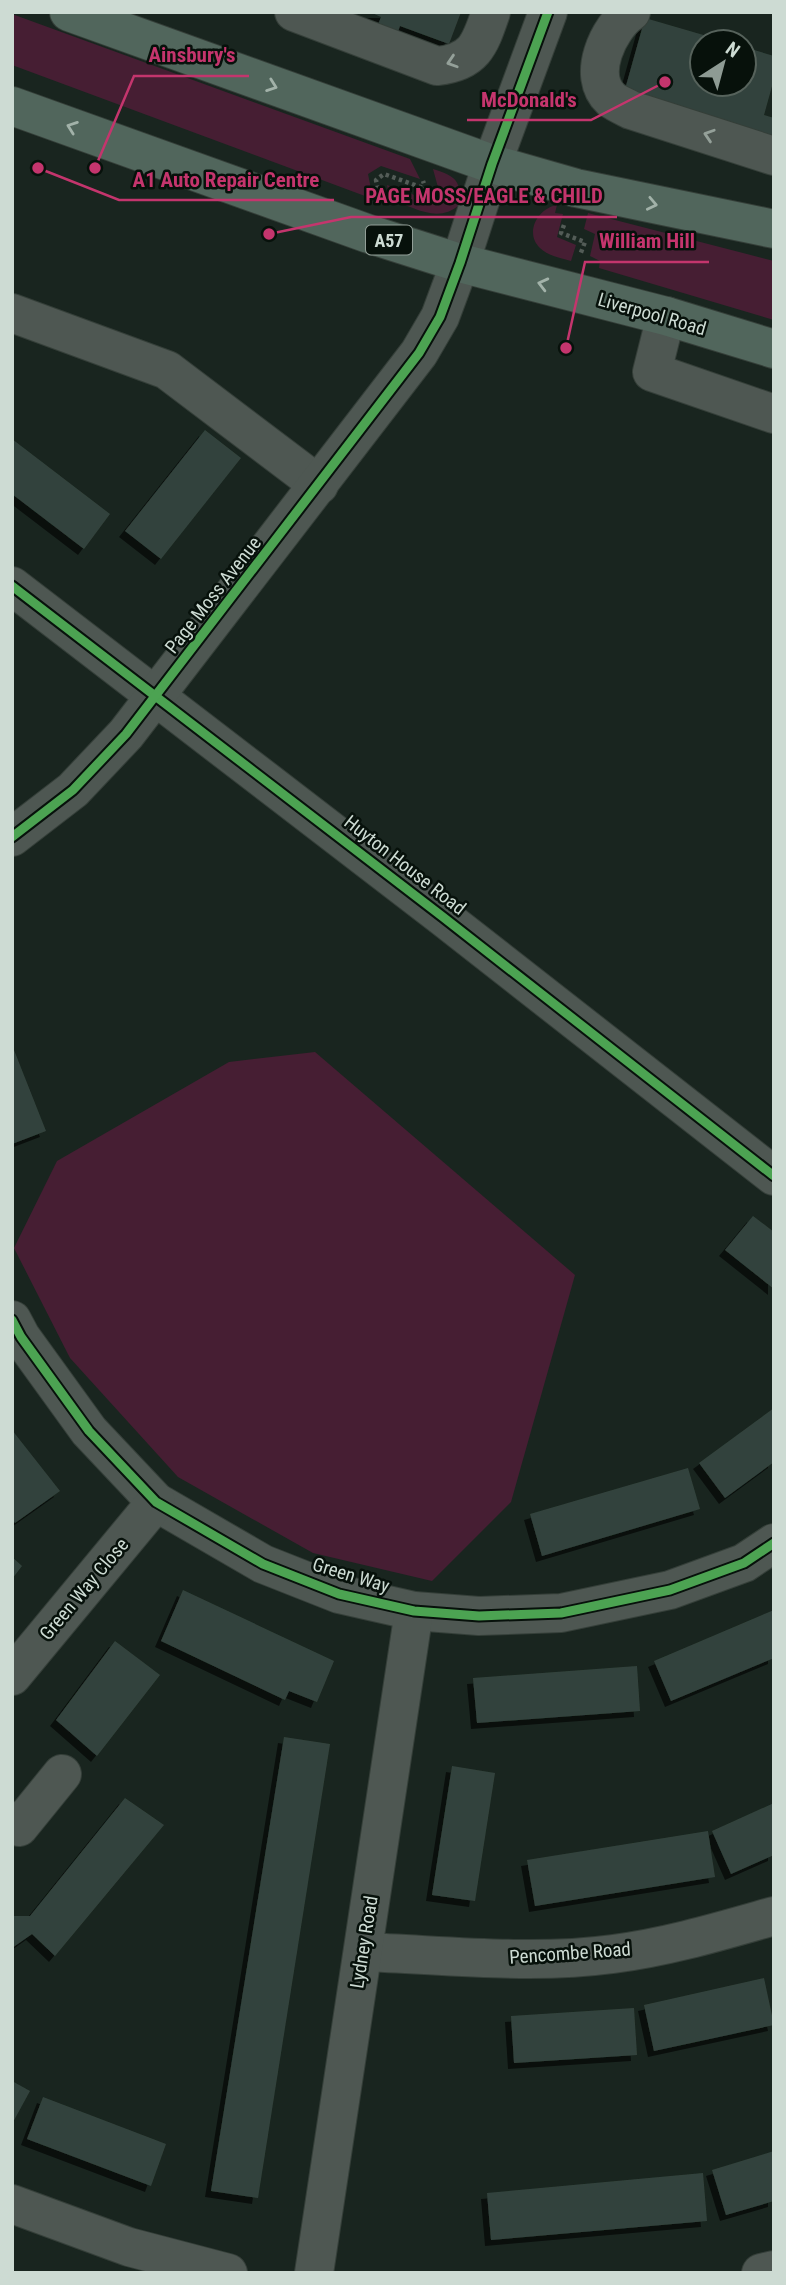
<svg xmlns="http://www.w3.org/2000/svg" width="786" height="2285" viewBox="0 0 786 2285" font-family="'Roboto Condensed',sans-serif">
<defs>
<filter id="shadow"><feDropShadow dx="-6" dy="6" stdDeviation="0" flood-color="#0009"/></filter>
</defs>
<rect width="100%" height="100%" fill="#19251f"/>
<!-- green -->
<g fill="#461e33">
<polygon points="12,14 410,159 420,179 381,166 368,174 373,199 12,65"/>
<path d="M433 169C455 176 462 180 459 205 438 224 413 207 390 199L387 185 428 200 439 191Z"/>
<path d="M557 205 555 213 563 214 557 237 576 245 571 261C561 258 548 256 540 248 524 233 538 208 557 205Z"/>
<polygon points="588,213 774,261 774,320 599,268 600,261 590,256 595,234 584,229"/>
<polygon points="315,1052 575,1275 511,1502 432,1581 313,1553 178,1477 70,1358 14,1248 57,1161 229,1062"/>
</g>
<!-- building -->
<g fill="#33433c" filter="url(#shadow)">
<polygon points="370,12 461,12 449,44 400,26 395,40 375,32 381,17"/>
<polygon points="645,18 724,41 702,42 702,84 744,84 744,47 774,56 774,79 764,115 774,118 774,143 622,100"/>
<polygon points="205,430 241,458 161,559 125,531"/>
<polygon points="12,439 110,514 84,549 12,494"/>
<polygon points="12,1045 46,1131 12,1144"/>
<polygon points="753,1216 774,1232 774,1289 725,1250"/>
<polygon points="774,1408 774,1462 725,1498 699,1463"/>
<polygon points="12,1430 60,1491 15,1523 12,1519"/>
<polygon points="688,1468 700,1509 542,1556 530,1514"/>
<polygon points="12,1557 22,1566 12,1579"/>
<polygon points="183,1590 334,1661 317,1702 289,1691 285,1700 161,1641"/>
<polygon points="774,1610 774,1658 671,1701 654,1661"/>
<polygon points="115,1641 160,1675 97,1756 56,1720"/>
<polygon points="637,1666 640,1711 477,1723 473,1678"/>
<polygon points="284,1737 330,1744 258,2198 211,2191"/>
<polygon points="452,1766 495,1773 475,1901 432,1895"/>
<polygon points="125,1798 164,1825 55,1956 32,1934 12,1948 12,1916 30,1916"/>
<polygon points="774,1803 774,1855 731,1874 712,1831"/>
<polygon points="708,1831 715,1877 535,1906 527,1860"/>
<polygon points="764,1978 774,2025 654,2051 644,2005"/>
<polygon points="634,2008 637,2055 514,2063 511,2016"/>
<polygon points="12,2081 30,2091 12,2124"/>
<polygon points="43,2097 166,2144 151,2186 27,2139"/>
<polygon points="774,2151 774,2201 726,2215 712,2170"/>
<polygon points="703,2173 707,2221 491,2240 487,2193"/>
</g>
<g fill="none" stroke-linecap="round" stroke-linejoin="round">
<defs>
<g id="minor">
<path d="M294 12 437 66C475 62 480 44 491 12"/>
<path d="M631 12C608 28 586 76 611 99 616 103 625 107 631 110L774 156"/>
<polyline points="12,313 167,370 319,485"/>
<polyline points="666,316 652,372 774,414"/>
<polyline points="12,586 443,917 774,1176"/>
<polyline points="12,837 73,790 126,734 419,353 440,317 460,263 492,164 548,12"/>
<polyline points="12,1320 21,1337 89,1431 156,1502 263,1564 339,1594 414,1611 479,1616 561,1613 670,1590 744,1563 774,1543"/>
<polyline points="12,1676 156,1502"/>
<polyline points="12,1821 19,1827 62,1774"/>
<path d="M363 1952C446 1955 531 1965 613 1954 668 1947 721 1931 774 1916"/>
<polyline points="12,2204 129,2247 228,2273"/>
<polyline points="314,2273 414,1611"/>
<polyline points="761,2273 774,2270"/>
</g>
<g id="highway">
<polyline points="69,12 492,164 576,188 774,229"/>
<polyline points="12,106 369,234 460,263 666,316 774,349"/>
</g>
</defs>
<!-- minor casing -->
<use href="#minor" stroke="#353f39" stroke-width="40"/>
<!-- highway casing -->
<use href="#highway" stroke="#353f39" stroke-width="40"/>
<!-- path -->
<g stroke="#535c57" stroke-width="4.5" stroke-dasharray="3.5 3.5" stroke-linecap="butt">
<polyline points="379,196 376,180 384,174 426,189 423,181"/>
<polyline points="564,225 561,233 585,242 580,255"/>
</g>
<!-- minor -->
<use href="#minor" stroke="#4e5752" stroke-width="38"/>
<!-- highway -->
<use href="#highway" stroke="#51665c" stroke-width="38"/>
<defs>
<g id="cycleway">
<polyline points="12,586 443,917 774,1176"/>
<polyline points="12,837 73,790 126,734 419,353 440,317 460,263 492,164 548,12"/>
<polyline points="12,1320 21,1337 89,1431 156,1502 263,1564 339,1594 414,1611 479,1616 561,1613 670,1590 744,1563 774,1543"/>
</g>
</defs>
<!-- cycleway casing -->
<use href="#cycleway" stroke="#07110b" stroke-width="13"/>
<!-- cycleway -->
<use href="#cycleway" stroke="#4ca352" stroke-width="9"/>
</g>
<!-- one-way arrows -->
<defs><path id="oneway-chevron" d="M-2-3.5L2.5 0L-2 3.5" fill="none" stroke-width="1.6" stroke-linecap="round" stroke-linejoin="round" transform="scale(1.75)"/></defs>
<g stroke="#94a099">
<use href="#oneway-chevron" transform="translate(452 62) rotate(162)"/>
<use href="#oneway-chevron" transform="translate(709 135) rotate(-162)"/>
</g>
<g stroke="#a2b2a9">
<use href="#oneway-chevron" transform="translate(272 86) rotate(20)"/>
<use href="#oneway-chevron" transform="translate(72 127) rotate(-160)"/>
<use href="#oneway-chevron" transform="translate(652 204) rotate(12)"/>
<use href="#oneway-chevron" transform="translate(543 284) rotate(-166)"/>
</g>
<g text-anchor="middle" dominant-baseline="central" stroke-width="5" stroke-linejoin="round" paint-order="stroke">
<!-- shield labels -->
<rect fill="#07110b" stroke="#929e97" stroke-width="2" x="366" y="225.5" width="46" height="29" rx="5"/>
<g font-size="18" font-weight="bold" fill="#cddbd3">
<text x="389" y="240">A57</text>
</g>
<!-- street labels -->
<g font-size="19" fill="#cddbd3" stroke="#07110b">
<text transform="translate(652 314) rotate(16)">Liverpool Road</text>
<text transform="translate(213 595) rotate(-52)">Page Moss Avenue</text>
<text transform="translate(405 865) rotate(38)">Huyton House Road</text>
<text transform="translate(351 1575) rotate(17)">Green Way</text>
<text transform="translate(84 1589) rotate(-50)">Green Way Close</text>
<text transform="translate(364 1942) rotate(-81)">Lydney Road</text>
<text transform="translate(570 1953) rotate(-4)">Pencombe Road</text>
</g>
</g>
<!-- callouts -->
<path fill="none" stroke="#c4356d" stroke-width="2.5" d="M95 168L134 76H249M665 82L591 120H467M38 168L119 200H334M269 234L351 217H617M566 348L585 262H709"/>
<g fill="#c4356d" stroke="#07110b" stroke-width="2.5">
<circle cx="95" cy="168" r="7"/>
<circle cx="665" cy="82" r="7"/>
<circle cx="38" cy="168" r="7"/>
<circle cx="269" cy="234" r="7"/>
<circle cx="566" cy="348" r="7"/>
</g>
<g font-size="21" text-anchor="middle" font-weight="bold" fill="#c4356d" stroke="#07110b" stroke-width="5" stroke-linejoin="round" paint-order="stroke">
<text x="192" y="62">Ainsbury's</text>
<text x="529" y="107">McDonald's</text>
<text x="226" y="187">A1 Auto Repair Centre</text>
<text x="484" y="203">PAGE MOSS/EAGLE &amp; CHILD</text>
<text x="647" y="248">William Hill</text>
</g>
<!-- border -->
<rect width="786" height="2285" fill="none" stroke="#cddbd3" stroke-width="28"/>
<!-- north arrow -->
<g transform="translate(723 63) rotate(36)"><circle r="33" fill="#07110b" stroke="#56625b" stroke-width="2"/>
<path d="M0-5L12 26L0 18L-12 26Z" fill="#8e9b94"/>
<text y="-10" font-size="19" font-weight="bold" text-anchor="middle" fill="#cddbd3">N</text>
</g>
</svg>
